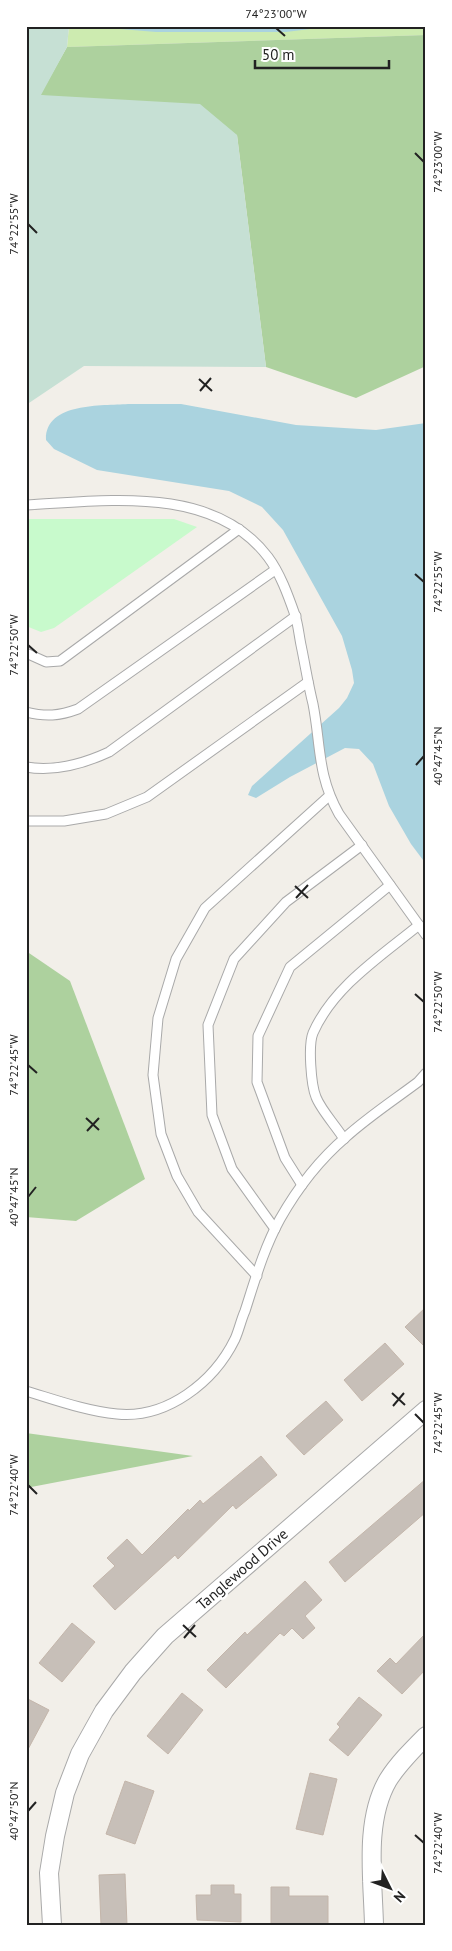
<svg xmlns="http://www.w3.org/2000/svg" width="452" height="1951" viewBox="0 0 452 1951" font-family="'PT Sans',sans-serif">
<rect width="100%" height="100%" fill="#f2efe9"/>
<!-- grass -->
<polygon fill="#cdebb0" points="69,26 426,26 426,35 67,47"/>
<!-- forest -->
<g fill="#add19e">
<polygon points="426,35 426,366 356,398 266,367 237,135 40,95 67,47"/>
<polygon points="26,951 70,981 145,1179 76,1221 26,1217"/>
<polygon points="26,1433 193,1456 26,1488"/>
</g>
<!-- wetland -->
<polygon fill="#c6e0d4" points="26,26 69,26 67,47 41,95 200,104 237,135 266,367 84,366 26,405"/>
<!-- park -->
<polygon fill="#c8facc" points="26,519 174,519 197,527 54,628 41,632 26,626"/>
<!-- water -->
<g fill="#aad3df">
<polygon points="85,26 334,26 286,32 156,32"/>
<path d="M128 404H181L296 425 376 430 426 423V864L411 844 389 806 373 764 359 749 345 748 290 777 256 798 248 795 252 786 339 708 347 698 354 683 352 670 342 636 283 530 262 507 229 491 97 470 54 449 46 440C45 402 102 406 128 404Z"/>
</g>
<!-- building -->
<g fill="#c7bfb8" stroke="#c4b6ab">
<polygon points="426,1307 426,1348 405,1327"/>
<polygon points="385,1343 404,1364 362,1401 344,1380"/>
<polygon points="326,1401 343,1420 304,1455 286,1436"/>
<polygon points="261,1456 277,1475 236,1509 233,1505 178,1559 175,1555 115,1610 93,1586 115,1566 107,1558 127,1539 142,1555 188,1509 189,1511 200,1500 203,1504"/>
<polygon points="426,1479 426,1512 345,1582 329,1562"/>
<polygon points="305,1581 322,1600 305,1616 315,1628 303,1639 292,1628 284,1636 280,1633 226,1688 207,1670 245,1632 247,1635"/>
<polygon points="72,1623 95,1642 62,1682 39,1663"/>
<polygon points="426,1633 426,1669 402,1694 377,1671 390,1658 396,1664"/>
<polygon points="182,1693 203,1710 168,1754 147,1736"/>
<polygon points="359,1697 382,1715 348,1756 329,1740 340,1727 337,1724"/>
<polygon points="26,1698 49,1710 26,1753"/>
<polygon points="310,1773 337,1779 323,1835 296,1829"/>
<polygon points="125,1781 154,1791 135,1844 106,1834"/>
<polygon points="125,1874 127,1925 101,1925 99,1875"/>
<polygon points="211,1885 234,1885 234,1894 241,1894 241,1922 197,1920 196,1895 211,1895"/>
<polygon points="271,1887 289,1887 289,1896 328,1896 328,1924 271,1924"/>
</g>
<g fill="none" stroke-linecap="round" stroke-linejoin="round">
<defs>
<g id="lane">
<path d="M26 505C105 501 213 484 268 557 280 573 288 595 295 615 298 624 299 635 301 645 305 664 308 684 313 704 321 745 317 775 339 814L426 935"/>
<polyline points="26,653 46,662 60,661 239,529"/>
<path d="M26 712C46 717 59 716 78 709L275 570"/>
<path d="M26 767C55 772 83 764 109 752L296 616"/>
<polyline points="26,821 64,821 106,814 147,797 308,682"/>
<path d="M344 1139C336 1126 321 1110 316 1097 311 1085 308 1045 313 1033 333 987 381 956 419 925"/>
<polyline points="302,1185 285,1158 257,1082 258,1036 290,967 390,885"/>
<polyline points="275,1229 232,1169 212,1115 208,1025 234,959 286,902 362,845"/>
<polyline points="257,1276 198,1212 177,1176 161,1134 153,1075 158,1018 176,959 205,908 329,796"/>
<path d="M26 1391C56 1400 86 1411 117 1414 167 1419 214 1382 235 1339 239 1330 241 1320 245 1311 255 1280 264 1248 280 1219 297 1189 319 1160 346 1137 368 1117 394 1100 418 1082L426 1073"/>
</g>
<g id="street">
<polyline points="52,1925 49,1873 55,1836 65,1793 80,1754 104,1711 133,1672 165,1636 426,1410"/>
<path d="M374 1925C373 1879 364 1821 388 1780 398 1764 412 1750 426 1736"/>
</g>
</defs>
<!-- lane casing -->
<use href="#lane" stroke="#a9a9a9" stroke-width="11"/>
<!-- street casing -->
<use href="#street" stroke="#a9a9a9" stroke-width="20"/>
<!-- lane -->
<use href="#lane" stroke="#fff" stroke-width="9"/>
<!-- street -->
<use href="#street" stroke="#fff" stroke-width="18"/>
</g>
<!-- ticks -->
<path fill="none" stroke="#222" stroke-width="2" d="M276 28 285 36M415 153 424 162M28 224 37 233M199 379 212 391M200 391 211 378M415 574 424 582M28 645 37 653M416 765 424 756M295 886 308 898M296 898 308 885M415 994 424 1002M28 1065 37 1073M86 1118 99 1130M87 1131 99 1118M28 1197 36 1187M392 1393 405 1405M393 1406 404 1393M415 1414 424 1423M28 1485 37 1494M183 1625 196 1637M184 1638 195 1625M28 1811 36 1802M415 1835 424 1843"/>
<g text-anchor="middle" dominant-baseline="central" stroke-width="5" stroke-linejoin="round" paint-order="stroke">
<!-- street labels -->
<g font-size="15" fill="#222" stroke="#fff">
<text transform="translate(242 1569) rotate(-41)">Tanglewood Drive</text>
</g>
</g>
<!-- border -->
<rect width="452" height="1951" fill="none" stroke="#ffffff" stroke-width="55"/>
<!-- north arrow -->
<g transform="translate(390 1888) rotate(132)" stroke="#ffffff" stroke-width="4" paint-order="stroke">
<path d="M0-4L9 19L0 12L-9 19Z" fill="#222222"/>
<text y="-8" font-size="14" font-weight="bold" text-anchor="middle" fill="#222222">N</text>
</g>
<!-- scale -->
<path d="M255 60v8h134v-8" fill="none" stroke="#222222" stroke-width="2.5"/>
<text x="262" y="60" font-size="15" fill="#222222" stroke="#ffffff" stroke-width="4" paint-order="stroke">50 m</text>
<rect x="28" y="28" width="396" height="1896" fill="none" stroke="#222" stroke-width="2"/>
<g font-size="12" text-anchor="middle" fill="#222">
<text x="276" y="18">74°23'00"W</text>
<text transform="translate(438 162) rotate(-90)" y="4">74°23'00"W</text>
<text transform="translate(14 224) rotate(-90)" y="4">74°22'55"W</text>
<text transform="translate(438 582) rotate(-90)" y="4">74°22'55"W</text>
<text transform="translate(14 645) rotate(-90)" y="4">74°22'50"W</text>
<text transform="translate(438 756) rotate(-90)" y="4">40°47'45"N</text>
<text transform="translate(438 1002) rotate(-90)" y="4">74°22'50"W</text>
<text transform="translate(14 1065) rotate(-90)" y="4">74°22'45"W</text>
<text transform="translate(14 1197) rotate(-90)" y="4">40°47'45"N</text>
<text transform="translate(438 1423) rotate(-90)" y="4">74°22'45"W</text>
<text transform="translate(14 1485) rotate(-90)" y="4">74°22'40"W</text>
<text transform="translate(14 1811) rotate(-90)" y="4">40°47'50"N</text>
<text transform="translate(438 1843) rotate(-90)" y="4">74°22'40"W</text>
</g>
</svg>
